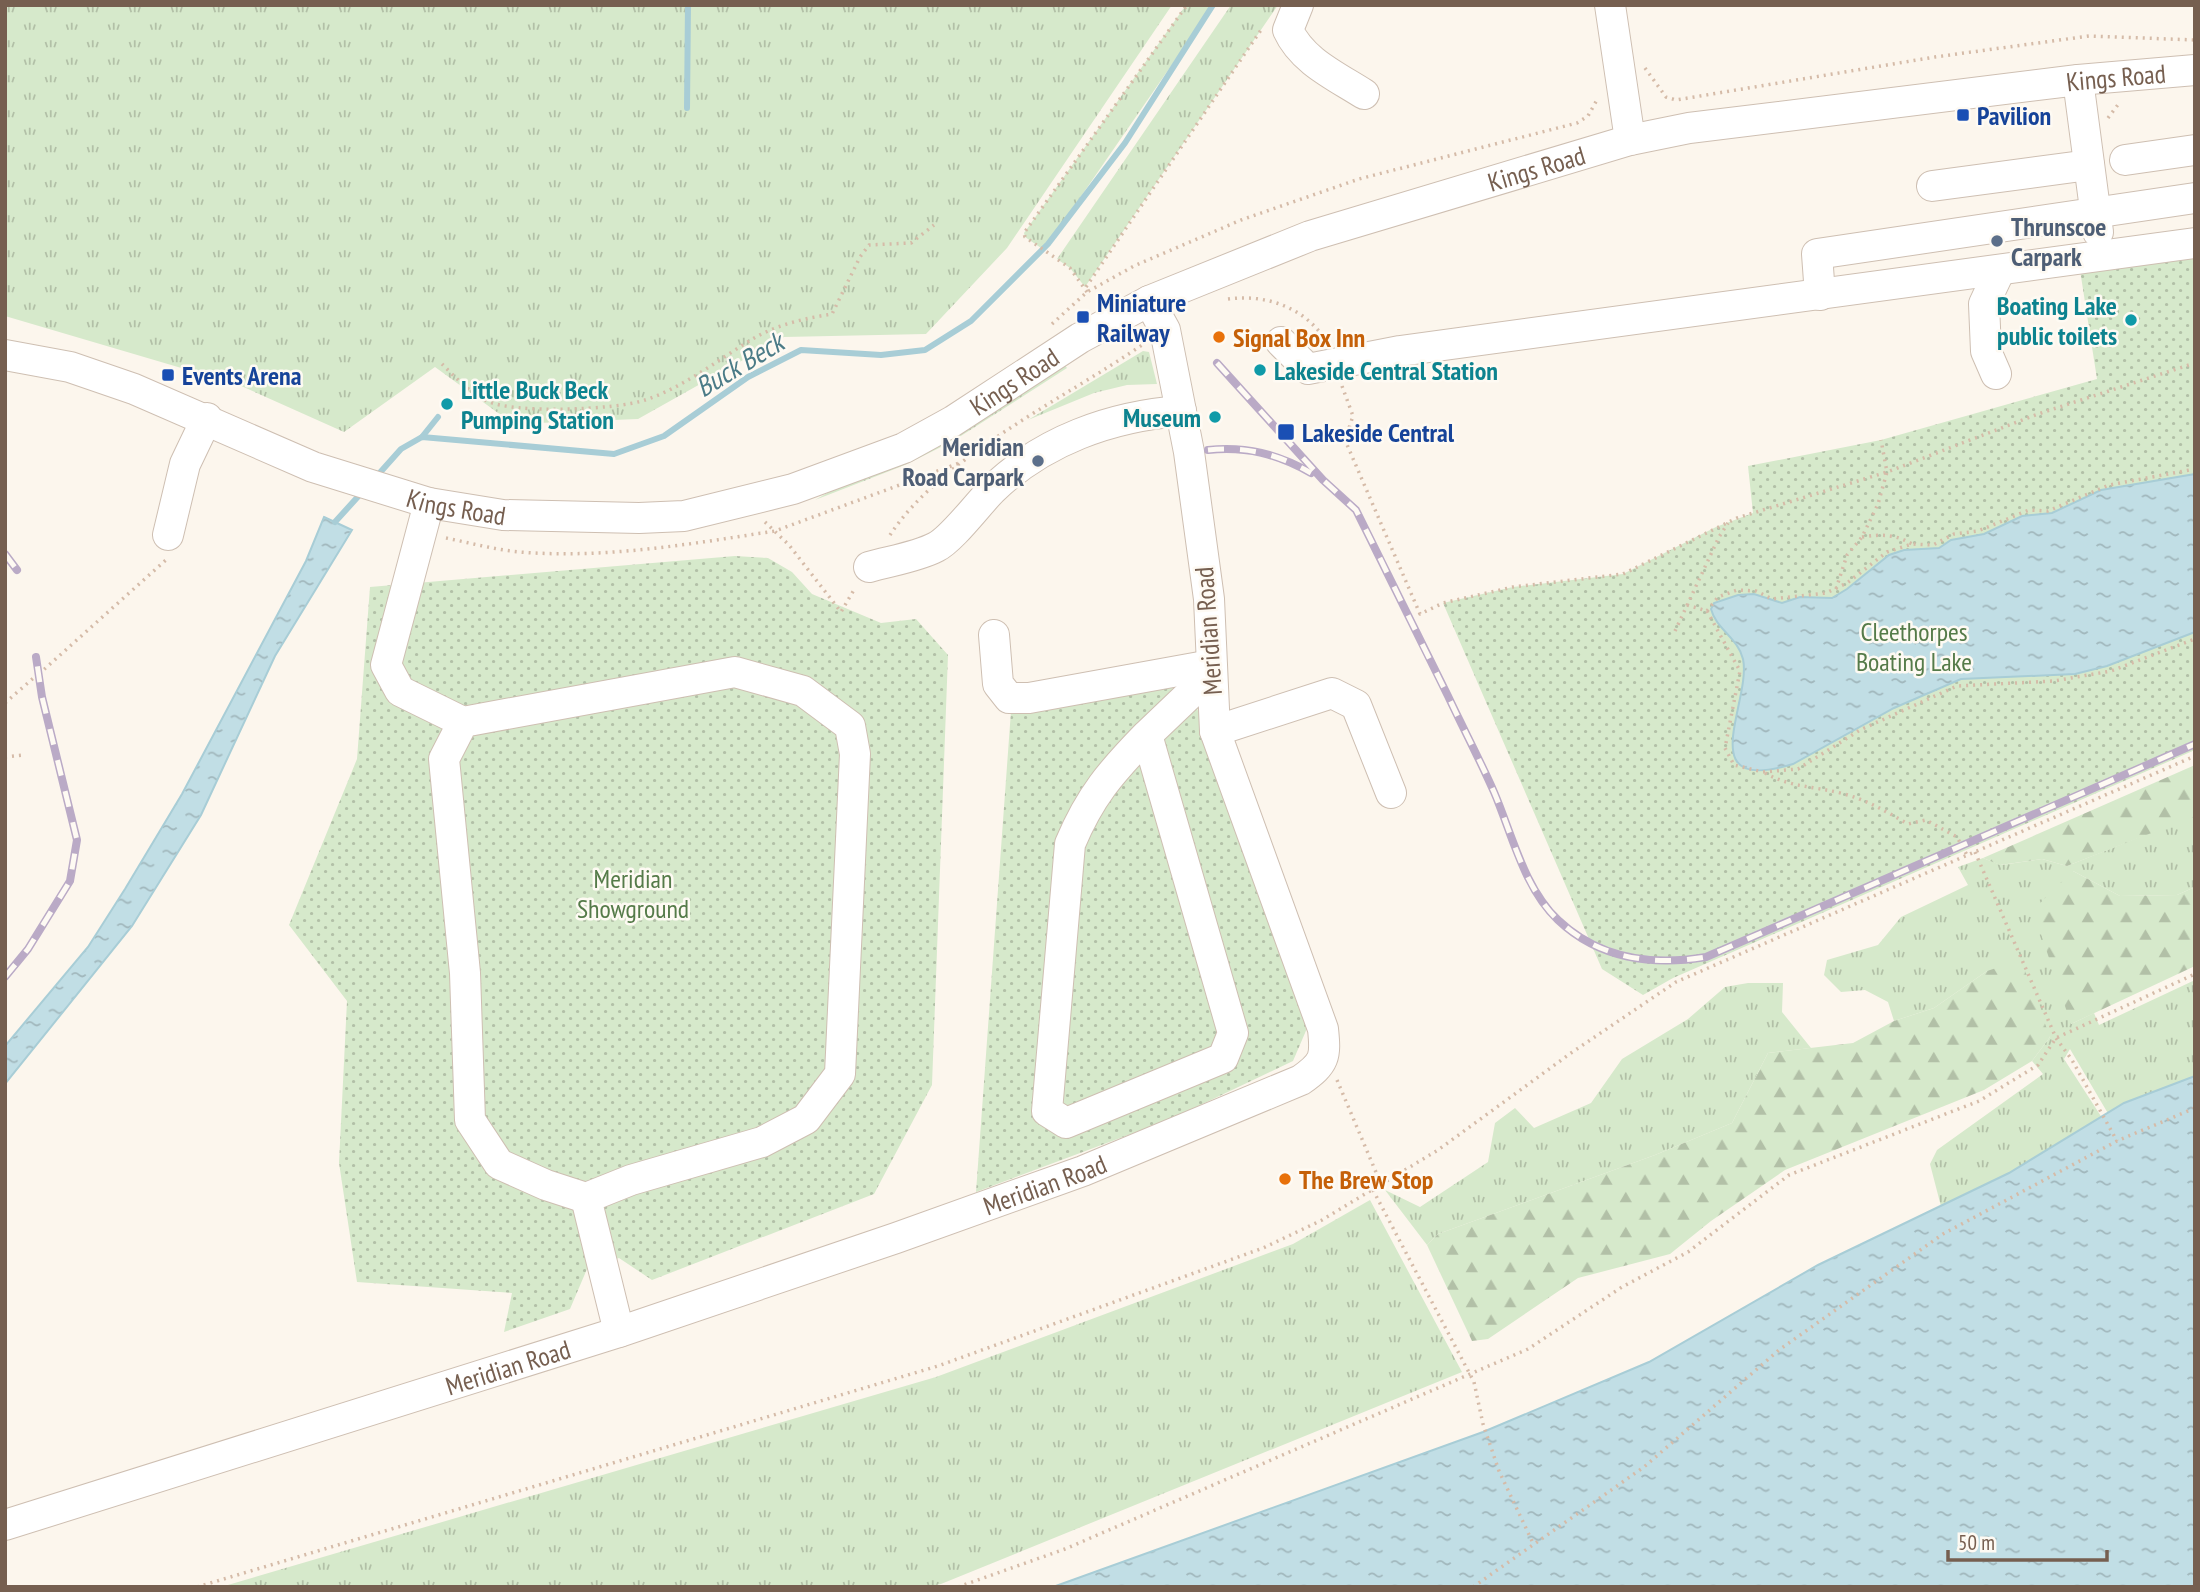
<svg xmlns="http://www.w3.org/2000/svg" width="2200" height="1592" viewBox="0 0 2200 1592" font-family="'PT Sans Narrow',sans-serif">
<defs>
<pattern id="grass-tufts" width="24" height="20" patternUnits="userSpaceOnUse" patternTransform="scale(1.75)"><rect width="24" height="20" fill="#d6e9cb"/><path d="M3 7l-1-3M5 7V3M7 7l1-3M15 17l-1-3M17 17v-4M19 17l1-3" fill="none" stroke="#b2c0a7"/></pattern>
<pattern id="forest-firs" width="22" height="20" patternUnits="userSpaceOnUse" patternTransform="scale(1.75)"><rect width="22" height="20" fill="#d6e9cb"/><path d="M5 1l3.5 6h-7zM16 11l3.5 6h-7z" fill="#b2c0a7"/></pattern>
<pattern id="park-dots" width="8" height="8" patternUnits="userSpaceOnUse" patternTransform="scale(1.75)"><rect width="8" height="8" fill="#d6e9cb"/><path d="M2 2h.1M6 6h.1" fill="none" stroke="#b2c0a7" stroke-width="1.8" stroke-linecap="round"/></pattern>
<pattern id="water-ripples" width="26" height="14" patternUnits="userSpaceOnUse" patternTransform="scale(1.75)"><rect width="26" height="14" fill="#c1dee5"/><path d="M2 4q2-2 4 0t4 0M15 11q2-2 4 0t4 0" fill="none" stroke="#a1b7bc"/></pattern>
</defs>
<rect width="100%" height="100%" fill="#fcf6ed"/>
<!-- grass -->
<g fill="url(#grass-tufts)">
<polygon points="5,5 1172,5 1007,248 926,334 784,337 638,419 513,424 435,367 344,432 239,385 5,316"/>
<polygon points="1186,5 1213,5 1044,250 1025,237 1024,233"/>
<polygon points="1231,5 1278,5 1085,287 1070,268 1057,259"/>
<polygon points="1143,351 1149,352 1157,384 1127,385 1094,393 1028,420"/>
<polygon points="1061,360 1067,368 953,441 905,465 815,500"/>
<polygon points="2195,815 2195,887 2177,895 2120,896 2073,871 2071,1024 2094,1013 2099,1025 2195,980 2195,1096 2116,1127 2070,1049 2064,1059 2106,1124 1944,1218 1930,1164 1937,1150 2043,1074 2032,1061 2050,1037 1987,971 1934,1008 1894,1021 1888,1002 1865,990 1841,992 1824,975 1827,960 1878,945 1901,917 1968,885 1958,867 1983,858 2001,865 2042,859 2067,866"/>
<polygon points="1748,983 1783,983 1782,1012 1811,1048 1768,1053 1732,1123 1655,1155 1438,1234 1427,1245 1385,1190 1420,1207 1488,1162 1495,1123 1515,1108 1534,1128 1591,1103 1622,1059 1688,1019 1725,987"/>
<polygon points="1370,1200 1462,1372 941,1584 927,1587 221,1587 936,1377 1293,1244"/>
</g>
<!-- forest -->
<g fill="url(#forest-firs)">
<polygon points="2195,765 2195,816 2067,866 2042,859 2000,865 1983,858"/>
<polygon points="2073,871 2120,896 2177,895 2195,887 2195,966 2071,1024 2033,910"/>
<polygon points="2021,960 2050,1037 2032,1061 1984,1090 1785,1170 1711,1221 1670,1254 1578,1278 1488,1339 1472,1341 1427,1245 1438,1234 1655,1155 1732,1123 1768,1053 1853,1043 1894,1021 1934,1008 1987,971"/>
</g>
<!-- park -->
<g fill="url(#park-dots)">
<polygon points="2195,254 2195,750 1673,978 1643,995 1602,969 1443,603 1513,587 1623,574 1716,527 1753,513 1748,466 1881,440 2097,379 2080,270"/>
<polygon points="735,556 768,558 792,572 812,594 881,623 916,619 948,655 932,1085 874,1194 652,1280 619,1258 587,1269 570,1309 504,1332 512,1293 357,1282 339,1163 347,1001 289,925 357,759 370,587"/>
<polygon points="1187,677 1257,893 1308,1026 1293,1061 1171,1119 976,1192 1011,711"/>
</g>
<!-- water -->
<g fill="url(#water-ripples)" stroke="#a8cdd6" stroke-width="2">
<path d="M2195 474V632L2107 666 2075 674 1961 679 1894 708 1793 764C1690 796 1752 702 1743 659 1738 638 1716 629 1711 609L1714 603 1738 595 1754 594 1782 603 1800 597 1832 598 1847 589 1889 555 1904 550 1939 548 1951 540 1984 534 2022 516 2052 513 2101 490Z"/>
<polygon points="324,517 352,530 275,656 201,815 132,926 5,1084 5,1046 88,947 125,889 182,794 306,561"/>
<polygon points="2195,1076 2195,1587 1053,1587 1483,1432 1649,1362 1818,1265 2009,1173 2124,1103"/>
</g>
<g fill="none" stroke-linecap="round" stroke-linejoin="round">
<!-- stream -->
<g stroke="#a8cdd6" stroke-width="6">
<polyline points="687,108 688,5"/>
<polyline points="422,437 438,417"/>
<polyline points="376,477 401,449 422,437 614,454 664,436 748,377 801,350 881,355 925,350 971,321 1048,244 1125,143 1213,5"/>
<polyline points="335,522 364,490"/>
</g>
<defs>
<g id="minor">
<path d="M1298 5 1288 30C1302 61 1336 76 1364 94"/>
<polyline points="1610,5 1630,140"/>
<polyline points="2078,80 2098,232"/>
<polyline points="2125,160 2195,150"/>
<polyline points="1932,186 2089,165"/>
<polyline points="1820,295 1817,254 2195,198"/>
<polyline points="1281,342 1308,369 1400,351 2195,243"/>
<path id="s1" d="M5 355 70 367 134 389 313 467 429 503 503 515 639 518 684 516 793 489 904 448 953 421 1080 338 1149 301 1310 236 1630 140 1689 128 2078 80 2195 70"/>
<polyline points="1996,374 1986,351 1984,304 2000,270"/>
<polyline points="429,503 386,665 400,691 463,722 444,759 465,973 470,1120 499,1164 546,1185 586,1198 631,1180 762,1142 806,1119 840,1074 855,754 850,726 803,691 735,672 463,722"/>
<polyline points="168,535 185,464 207,418"/>
<path d="M869 567C890 561 917 557 936 547 952 539 977 505 992 490 1042 441 1111 416 1181 411"/>
<polyline points="994,635 998,684 1009,698 1029,698 1211,665"/>
<polyline points="1215,731 1332,693 1356,705 1391,793"/>
<path d="M1147 735C1111 772 1090 796 1070 844L1047 1111 1066 1123 1223 1058 1233 1033 1147 735 1211 674"/>
<polyline points="586,1198 619,1332"/>
<path id="s2" d="M5 1525 619 1332 896 1238 1083 1171 1301 1080C1325 1063 1326 1057 1323 1029L1215 731 1209 599 1189 452 1165 330 1149 301"/>
</g>
</defs>
<!-- minor casing -->
<use href="#minor" stroke="#cebfb2" stroke-width="32"/>
<!-- path -->
<g stroke="#d5bba8" stroke-width="3.5" stroke-dasharray="2 5" stroke-linecap="butt">
<polyline points="1645,68 1666,97 1676,100 1935,57 2089,36 2195,40"/>
<polyline points="2108,118 2120,102"/>
<polyline points="1086,287 1263,27"/>
<polyline points="1087,292 1070,268 1025,237 1024,233 1187,5"/>
<path d="M1228 299C1266 294 1303 307 1325 339"/>
<polyline points="1052,324 1087,292 1134,266 1241,220 1359,179 1577,123 1588,116 1598,98"/>
<path d="M442 364C454 376 470 393 487 401 514 414 616 410 645 400 685 387 720 358 756 337 779 324 807 318 832 314L860 257 869 245 911 243 934 225"/>
<polyline points="1342,386 1353,416 1345,440 1420,614 1443,603 1513,587 1623,574 1737,518 1887,472 2038,414 2195,363"/>
<polyline points="765,522 789,545 841,612 855,588"/>
<path d="M890 535C941 457 1065 398 1142 345"/>
<path d="M1862 537C1881 534 1895 534 1912 544"/>
<path d="M446 538C471 543 496 550 520 552 605 559 690 544 775 531L962 462"/>
<polyline points="1836,589 1847,555 1862,537 1878,504 1887,472 1881,440"/>
<polyline points="1687,605 1707,611"/>
<polyline points="1707,611 1740,671 1725,748 1734,765 1763,772 1798,769 1860,730 1957,686 2054,681 2111,671 2195,639"/>
<polyline points="1707,611 1718,597 1737,590 1756,591 1772,599 1826,593 1847,583 1887,552 1912,544 1933,545 1954,534 1978,531 2029,510 2048,511 2109,485 2195,469"/>
<polyline points="1675,631 1719,537 1728,523"/>
<polyline points="39,674 167,559"/>
<polyline points="5,703 38,674"/>
<polyline points="5,757 24,755"/>
<path d="M1765 773C1792 788 1815 786 1844 794 1867 800 1887 812 1908 824L1926 820 1957 837 1967 855"/>
<polyline points="1975,852 2056,1038 2072,1060 2117,1141"/>
<polyline points="1337,1080 1381,1184"/>
<polyline points="1373,1190 1474,1382 1483,1424 1499,1471 1533,1543"/>
<polyline points="197,1587 938,1366 1263,1248 1322,1220 1438,1150 1571,1053 1676,982 2195,756"/>
<polyline points="958,1587 1065,1549 1528,1349 1622,1287 1688,1252 1789,1175 1979,1101 2038,1065 2056,1038 2195,974"/>
<polyline points="1473,1587 1644,1467 1779,1350 1943,1234 2117,1141 2195,1108"/>
</g>
<!-- minor -->
<use href="#minor" stroke="#fff" stroke-width="30"/>
<defs>
<g id="rail">
<path d="M1217 363 1323 480 1356 510C1387 572 1417 634 1448 696 1463 728 1480 760 1494 792 1512 834 1524 888 1558 920 1599 959 1653 966 1706 957L2195 744"/>
<path d="M1208 450C1246 446 1278 454 1311 473"/>
<polyline points="5,554 17,570"/>
<polyline points="5,977 28,949 70,881 77,840 42,697 36,657"/>
</g>
</defs>
<!-- rail casing -->
<use href="#rail" stroke="#baaac6" stroke-width="8"/>
<!-- rail -->
<use href="#rail" stroke="#fefaf3" stroke-width="5" stroke-dasharray="16" stroke-linecap="butt"/>
</g>
<!-- markers -->
<g fill="#1a4fb4" stroke="#fefaf3" stroke-width="2.5">
<rect x="1956" y="108" width="14" height="14" rx="3.5"/>
<rect x="1076" y="310" width="14" height="14" rx="3.5"/>
<rect x="161" y="368" width="14" height="14" rx="3.5"/>
<rect x="1277" y="423" width="18" height="18" rx="3.5"/>
</g>
<g fill="#5c6f8a" stroke="#fefaf3" stroke-width="2.5">
<circle cx="1997" cy="241" r="7"/>
<circle cx="1038" cy="461" r="7"/>
</g>
<g fill="#0f9aa8" stroke="#fefaf3" stroke-width="2.5">
<circle cx="2131" cy="320" r="7"/>
<circle cx="1260" cy="370" r="7"/>
<circle cx="447" cy="404" r="7"/>
<circle cx="1215" cy="417" r="7"/>
</g>
<g fill="#e8710a" stroke="#fefaf3" stroke-width="2.5">
<circle cx="1219" cy="337" r="7"/>
<circle cx="1285" cy="1179" r="7"/>
</g>
<g text-anchor="middle" dominant-baseline="central" stroke-width="5" stroke-linejoin="round" paint-order="stroke">
<!-- street labels -->
<g font-size="26" fill="#765f50" stroke="#fefaf3">
<text stroke="none"><textPath href="#s1" startOffset="2221">Kings Road</textPath></text>
<text stroke="none"><textPath href="#s1" startOffset="1633">Kings Road</textPath></text>
<text stroke="none"><textPath href="#s1" startOffset="1066">Kings Road</textPath></text>
<text stroke="none"><textPath href="#s1" startOffset="478">Kings Road</textPath></text>
<text transform="translate(1208 631) rotate(-94)">Meridian Road</text>
<text stroke="none"><textPath href="#s2" startOffset="1094">Meridian Road</textPath></text>
<text stroke="none"><textPath href="#s2" startOffset="527">Meridian Road</textPath></text>
</g>
<!-- transit labels -->
<g font-size="26" font-weight="bold" fill="#164399" stroke="#fefaf3" text-anchor="start">
<text x="1977" y="115">Pavilion</text>
<text x="1097" y="302">Miniature<tspan x="1097" dy="30">Railway</tspan></text>
<text x="182" y="375">Events Arena</text>
<text x="1302" y="432">Lakeside Central</text>
</g>
<!-- service labels -->
<g font-size="26" font-weight="bold" fill="#4e5e75" stroke="#fefaf3" text-anchor="start">
<text x="2011" y="226">Thrunscoe<tspan x="2011" dy="30">Carpark</tspan></text>
<text x="1024" y="446" text-anchor="end">Meridian<tspan x="1024" dy="30">Road Carpark</tspan></text>
</g>
<!-- culture labels -->
<g font-size="26" font-weight="bold" fill="#0d838f" stroke="#fefaf3" text-anchor="end">
<text x="2117" y="305">Boating Lake<tspan x="2117" dy="30">public toilets</tspan></text>
<text x="1274" y="370" text-anchor="start">Lakeside Central Station</text>
<text x="461" y="389" text-anchor="start">Little Buck Beck<tspan x="461" dy="30">Pumping Station</tspan></text>
<text x="1201" y="417">Museum</text>
</g>
<!-- food labels -->
<g font-size="26" font-weight="bold" fill="#c56008" stroke="#fefaf3" text-anchor="start">
<text x="1233" y="337">Signal Box Inn</text>
<text x="1299" y="1179">The Brew Stop</text>
</g>
<!-- park labels -->
<g font-size="26" fill="#557b49" stroke="#fefaf3">
<text x="1914" y="631">Cleethorpes<tspan x="1914" dy="30">Boating Lake</tspan></text>
<text x="633" y="878">Meridian<tspan x="633" dy="30">Showground</tspan></text>
</g>
<!-- water labels -->
<g font-size="28" font-style="italic" fill="#4b7b87" stroke="#fefaf3">
<text transform="translate(739 364) rotate(-31)">Buck Beck</text>
</g>
</g>
<!-- border -->
<rect width="2200" height="1592" fill="none" stroke="#765f50" stroke-width="14"/>
<!-- scale -->
<path d="M1948 1550v10h159v-10" fill="none" stroke="#765f50" stroke-width="3.5"/>
<text x="1958" y="1550" font-size="21" fill="#765f50" stroke="#fefaf3" stroke-width="5" paint-order="stroke">50 m</text>
</svg>
